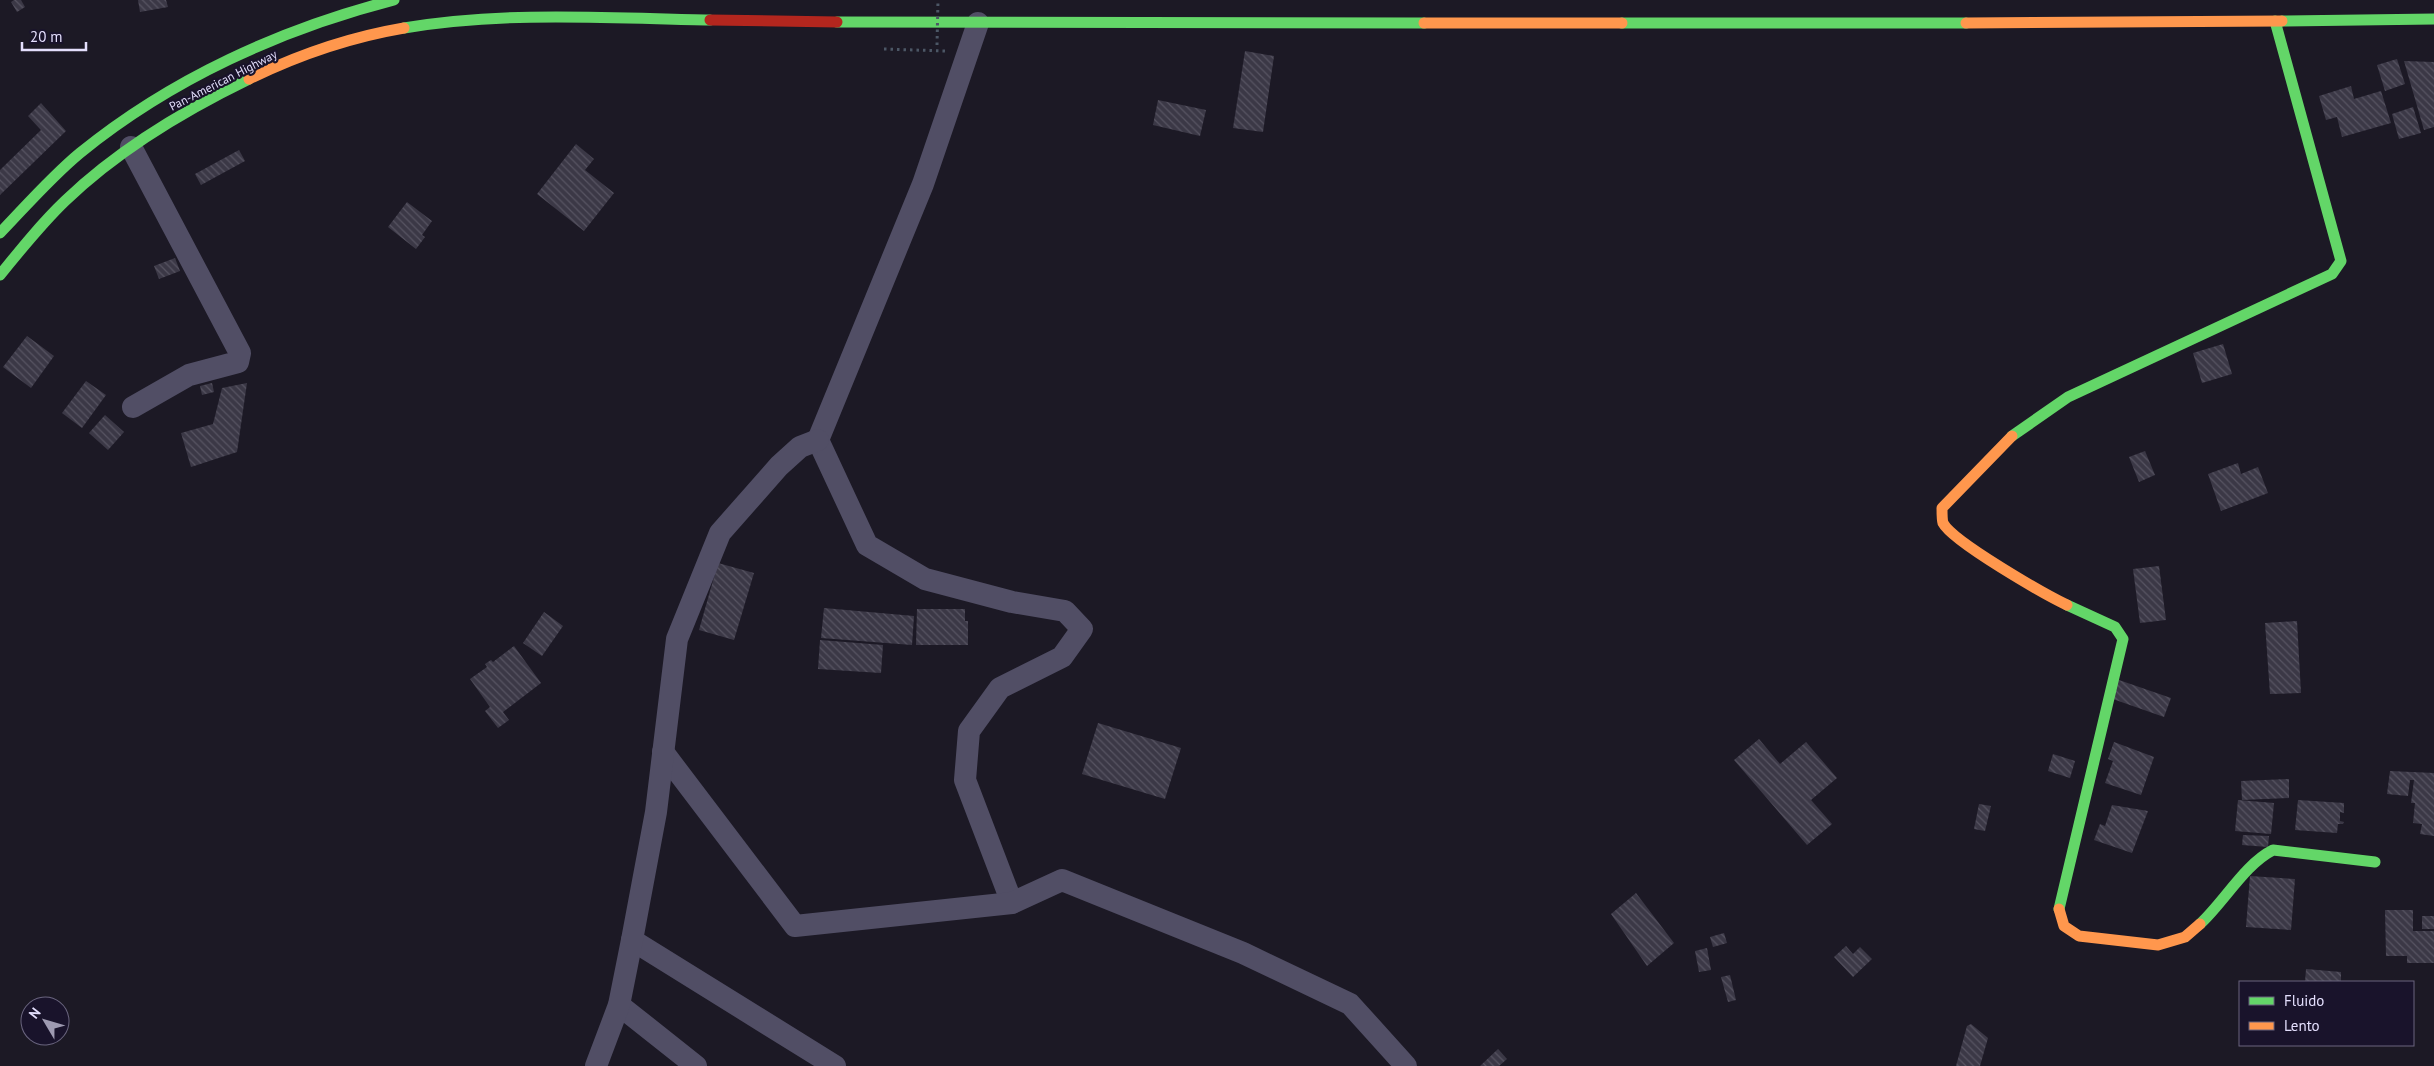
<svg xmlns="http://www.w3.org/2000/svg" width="2434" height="1066" viewBox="0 0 2434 1066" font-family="'PT Sans',sans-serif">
<defs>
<pattern id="building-back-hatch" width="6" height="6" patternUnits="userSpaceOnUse" patternTransform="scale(1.25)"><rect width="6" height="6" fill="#3b3846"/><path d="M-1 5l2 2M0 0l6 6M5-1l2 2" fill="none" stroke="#575462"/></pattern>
</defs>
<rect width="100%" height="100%" fill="#1c1925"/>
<!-- building -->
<g fill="url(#building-back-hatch)">
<polygon points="14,0 21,0 25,7 17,12 11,2"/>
<polygon points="138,0 166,0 168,7 140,12"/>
<polygon points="1245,51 1274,56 1263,132 1233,128"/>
<polygon points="2397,59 2405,84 2385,91 2377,65"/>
<polygon points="2404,61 2434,62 2434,127 2424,130"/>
<polygon points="2351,86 2354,99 2381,91 2391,123 2342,137 2337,117 2326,120 2319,96"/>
<polygon points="1158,100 1206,110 1200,136 1153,125"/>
<polygon points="41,103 66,131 0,195 0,170 41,130 28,116"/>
<polygon points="2413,107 2421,133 2399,139 2392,114"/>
<polygon points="576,144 594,159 585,170 614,193 584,231 537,194"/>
<polygon points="239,150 245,161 201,185 195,174"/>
<polygon points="407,202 432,221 422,235 425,237 416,249 388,227"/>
<polygon points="175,258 180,271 159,279 154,266"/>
<polygon points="27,336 54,356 31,388 3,367"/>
<polygon points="2223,344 2232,374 2202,383 2193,353"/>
<polygon points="86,381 106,395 82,428 62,413"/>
<polygon points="212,383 214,392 202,395 200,386"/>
<polygon points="247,383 237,452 191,467 181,433 213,424 222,388"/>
<polygon points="105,415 124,432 108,450 89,433"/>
<polygon points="2145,451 2155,475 2139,482 2129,457"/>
<polygon points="2238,463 2241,474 2258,467 2268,493 2221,511 2208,474"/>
<polygon points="718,563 754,573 734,640 699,630"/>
<polygon points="2159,566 2166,620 2140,623 2133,569"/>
<polygon points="824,608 914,616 912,645 821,638"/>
<polygon points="917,609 965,609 965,621 968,621 968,645 916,645"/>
<polygon points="544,612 563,626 542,656 523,643"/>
<polygon points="2297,621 2301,693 2270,694 2265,623"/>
<polygon points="820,640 883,645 881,673 818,669"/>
<polygon points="514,646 541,683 503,712 509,720 498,728 485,711 490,707 470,679 487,667 485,664 491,660 493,662"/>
<polygon points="2116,679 2171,698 2164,717 2110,698"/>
<polygon points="1098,723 1181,748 1165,799 1082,774"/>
<polygon points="1759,739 1780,764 1806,742 1837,778 1811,800 1832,824 1807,845 1734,760"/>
<polygon points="2114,742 2154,757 2141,795 2105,783 2113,761 2108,759"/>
<polygon points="2053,754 2075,761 2070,778 2048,771"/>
<polygon points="2390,771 2434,773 2434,836 2420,834 2422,824 2413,823 2415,803 2411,803 2414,780 2410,780 2408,796 2387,794"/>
<polygon points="2289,779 2289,798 2242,800 2241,781"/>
<polygon points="2238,800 2274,803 2271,834 2235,831"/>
<polygon points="2298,800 2344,803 2344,813 2340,812 2340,821 2344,822 2343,824 2338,824 2337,833 2295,830"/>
<polygon points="1979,804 1991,806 1985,831 1974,829"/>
<polygon points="2112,805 2148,811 2132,853 2094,840 2100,824 2105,826"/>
<polygon points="2243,835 2269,836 2268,847 2242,845"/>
<polygon points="2250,876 2295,879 2291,930 2246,927"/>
<polygon points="1636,893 1674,943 1647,966 1611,914"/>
<polygon points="2385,910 2413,910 2413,931 2434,931 2434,963 2407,963 2407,956 2386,956"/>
<rect x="2422" y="916" width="12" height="13"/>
<polygon points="1724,933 1727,943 1713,947 1710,937"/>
<polygon points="1846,946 1853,954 1860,947 1872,959 1853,977 1834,957"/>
<polygon points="1707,948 1711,970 1699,972 1695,951"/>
<polygon points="2306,969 2341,972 2341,982 2305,982"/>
<polygon points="1730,975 1736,1000 1728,1002 1721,977"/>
<polygon points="1971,1024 1988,1038 1980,1066 1956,1066 1967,1026"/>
<polygon points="1498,1049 1507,1059 1499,1066 1480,1066"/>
</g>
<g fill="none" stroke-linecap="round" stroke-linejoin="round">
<!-- path -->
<polyline stroke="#4c5766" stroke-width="3" stroke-dasharray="2.5 4" stroke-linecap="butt" points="884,49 945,51"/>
<!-- street -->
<g stroke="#514e65" stroke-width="22">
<polyline points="978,23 923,184 818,440 867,545 925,579 1012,602 1065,611 1082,629 1062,657 1000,688 969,731 965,780 1012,903"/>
<polyline points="131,147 240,353 238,362 189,375 133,407"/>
<polyline points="663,752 795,926 1012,903 1062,880 1243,953 1350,1004 1406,1066"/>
<polyline points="632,940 835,1066"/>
<polyline points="619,1005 696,1066"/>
<polyline points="596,1066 619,1005 632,940 656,812 677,639 720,533 779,466 800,447 818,440"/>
</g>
<!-- fast -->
<g stroke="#63d668" stroke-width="11">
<polyline points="2282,21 2434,19"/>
<polyline points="837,22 1424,23"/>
<polyline points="1622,23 1966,23"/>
<path d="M404 28C505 11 608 18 710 20"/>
<path d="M0 233C26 206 51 177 80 153 171 79 281 29 394 0"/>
<path d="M0 275C21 249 42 223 65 201 119 149 183 111 249 79"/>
<polyline points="2012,436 2068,397 2332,274 2341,261 2275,21"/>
<polyline points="2059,909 2123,639 2115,627 2067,605"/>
<path d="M2200 924C2224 902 2245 864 2273 850L2375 862"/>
</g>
<!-- slow -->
<g stroke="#ff974d" stroke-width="11">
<polyline points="1424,23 1622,23"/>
<polyline points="1966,23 2282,21"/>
<path d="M249 79C298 55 351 37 404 28"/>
<path d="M2012 436 1942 508C1942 512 1942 520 1943 523 1953 542 2046 595 2067 605"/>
<polyline points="2059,909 2064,926 2079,936 2158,945 2185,937 2200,924"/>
</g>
<!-- jam -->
<polyline stroke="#b3261e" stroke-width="11" points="710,20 837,22"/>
<!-- path-bridge -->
<polyline stroke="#4c5766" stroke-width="3" stroke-dasharray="2.5 4" stroke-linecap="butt" points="937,45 938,0"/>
</g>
<g text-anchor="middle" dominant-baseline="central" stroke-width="4.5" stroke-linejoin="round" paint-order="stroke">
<!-- street labels -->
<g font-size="12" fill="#e4dffd" stroke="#19132b">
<text transform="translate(223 80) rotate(-27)">Pan-American Highway</text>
</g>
</g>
<!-- legend -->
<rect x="2239" y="981" width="175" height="65" fill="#19132b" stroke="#6a657f"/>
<rect x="2249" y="997" width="25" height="8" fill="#63d668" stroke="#6a657f"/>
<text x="2284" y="1006" font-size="15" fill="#e4dffd">Fluido</text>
<rect x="2249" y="1022" width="25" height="8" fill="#ff974d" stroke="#6a657f"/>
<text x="2284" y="1031" font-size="15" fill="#e4dffd">Lento</text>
<!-- north arrow -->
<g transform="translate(45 1021) rotate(308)"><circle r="24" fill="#19132b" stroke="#6a657f"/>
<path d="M0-4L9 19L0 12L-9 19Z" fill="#9e9ab1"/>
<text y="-8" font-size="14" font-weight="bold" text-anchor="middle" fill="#e4dffd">N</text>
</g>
<!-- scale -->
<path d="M22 42v8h64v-8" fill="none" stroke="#e4dffd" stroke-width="2.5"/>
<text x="30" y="42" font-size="15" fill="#e4dffd" stroke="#19132b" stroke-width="4" paint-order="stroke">20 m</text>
</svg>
